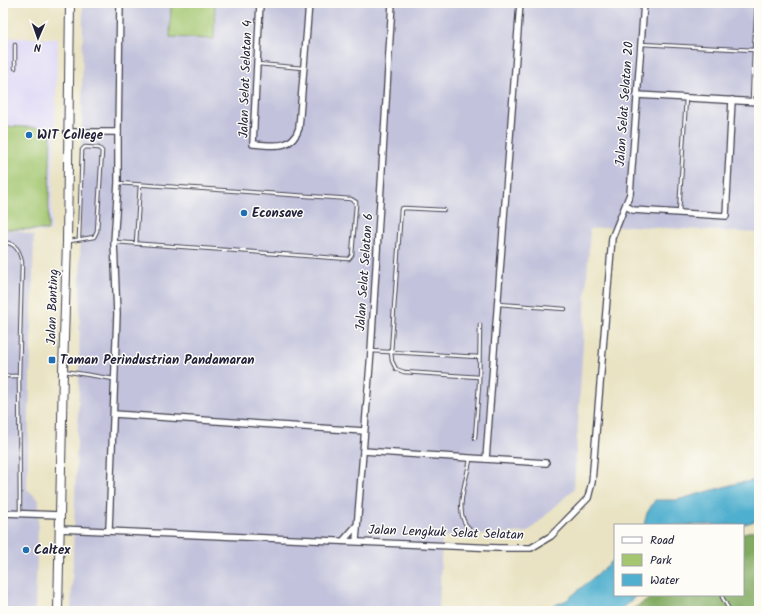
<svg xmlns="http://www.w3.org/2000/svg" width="762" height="614" viewBox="0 0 762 614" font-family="Kalam,sans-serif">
<rect width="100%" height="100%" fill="#fdfcf7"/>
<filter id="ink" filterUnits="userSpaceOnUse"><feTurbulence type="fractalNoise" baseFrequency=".025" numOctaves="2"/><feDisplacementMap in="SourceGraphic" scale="8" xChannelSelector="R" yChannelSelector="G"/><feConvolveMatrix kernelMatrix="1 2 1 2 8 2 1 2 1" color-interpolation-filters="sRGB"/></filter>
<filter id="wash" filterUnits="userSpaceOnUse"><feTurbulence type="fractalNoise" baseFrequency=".012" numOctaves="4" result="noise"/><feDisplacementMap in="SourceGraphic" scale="16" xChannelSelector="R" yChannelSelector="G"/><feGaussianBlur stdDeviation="0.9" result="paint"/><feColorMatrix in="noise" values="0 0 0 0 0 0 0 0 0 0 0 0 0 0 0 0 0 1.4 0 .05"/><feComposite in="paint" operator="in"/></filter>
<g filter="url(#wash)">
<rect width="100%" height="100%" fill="#e9e3c3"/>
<!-- built -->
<polygon fill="#dcd6f6" points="3,37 58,39 51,232 3,230"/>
<!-- industrial -->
<g fill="#c2c2dc">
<polygon points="83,3 759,3 759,233 628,226 590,229 574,489 528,532 442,537 439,611 71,611 79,387"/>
<polygon points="3,230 19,231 34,236 27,489 39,500 35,611 3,611"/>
</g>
<!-- green -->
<g fill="#a3c66f" stroke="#627455">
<polygon points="171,3 215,3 214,39 170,37"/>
<polygon points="3,126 51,128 48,230 3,229"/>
</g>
<!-- forest -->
<polygon fill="#82ab62" stroke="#52664e" points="759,530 759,611 628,611 645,602 652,595 743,595 743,533"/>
<!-- water -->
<g fill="#50afce" stroke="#396884">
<polygon points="759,480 759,520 741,525 644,525 647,513 655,500 677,500 738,483"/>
<polygon points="615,559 615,595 637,595 619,611 541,611 567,600"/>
</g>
</g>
<g filter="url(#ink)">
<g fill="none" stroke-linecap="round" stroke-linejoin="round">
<defs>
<g id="lane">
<polyline points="641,44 754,50 757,3"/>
<polyline points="258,64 303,68"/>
<polyline points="15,68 15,45"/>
<polyline points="752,101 754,50"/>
<polyline points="444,210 404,208 401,209 391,352 392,361 396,369 404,372 479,377"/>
<polyline points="679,213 686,98"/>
<polyline points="70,241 94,237 97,231 102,151 99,148 85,147 82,150 79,239"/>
<path d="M3 242C16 243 20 251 22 263L19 376 20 513"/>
<polyline points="115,242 349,259 352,255 356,205 356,202 351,199 118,183"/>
<polyline points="136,243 140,185"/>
<polyline points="498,304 565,309"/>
<polyline points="371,351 479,357"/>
<polyline points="64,371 114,379"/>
<polyline points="3,376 19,376"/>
<polyline points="475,438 479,385 480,325"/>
<path d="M469 528C452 513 468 477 470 459"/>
<polyline points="722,597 730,611"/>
</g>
<g id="street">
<path d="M260 3 253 144C272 145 292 151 299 128L309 3"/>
<polyline points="637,95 759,102"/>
<polyline points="67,132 118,132 120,3"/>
<polyline points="626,206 633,210 726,216 732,100"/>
<polyline points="114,414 364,431"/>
<polyline points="363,451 546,463"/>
<polyline points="486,459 520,3"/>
<polyline points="3,513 60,515"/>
<polyline points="59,529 498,548 531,548 551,536 588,498 592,482 612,238 630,194 644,3"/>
<polyline points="109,530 117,314 114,242 118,183 118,132"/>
<polyline points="343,541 357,525"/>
<polyline points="356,541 371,351 392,3"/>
</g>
<polyline id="secondary" points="58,611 63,371 67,242 70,3"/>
</defs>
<!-- lane casing -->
<use href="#lane" stroke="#403f4f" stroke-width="4.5"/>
<!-- street casing -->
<use href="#street" stroke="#403f4f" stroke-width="8"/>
<!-- secondary casing -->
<use href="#secondary" stroke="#403f4f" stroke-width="10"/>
<!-- lane -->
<use href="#lane" stroke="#fff" stroke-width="2.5"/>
<!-- street -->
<use href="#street" stroke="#fff" stroke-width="5.5"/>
<!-- secondary -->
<use href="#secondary" stroke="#fff" stroke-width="8"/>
</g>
</g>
<!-- markers -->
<g fill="#1f6fb2" stroke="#fdfcf7" stroke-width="1.5">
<circle cx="29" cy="135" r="4"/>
<circle cx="244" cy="213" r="4"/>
<rect x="48" y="356" width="8" height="8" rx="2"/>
<circle cx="26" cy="550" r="4"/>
</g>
<g text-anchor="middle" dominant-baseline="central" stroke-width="3" stroke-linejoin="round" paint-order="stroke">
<!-- street labels -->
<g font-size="13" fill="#22223b" stroke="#fdfcf7">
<text transform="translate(246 79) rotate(-88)">Jalan Selat Selatan 4</text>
<text transform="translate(625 104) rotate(-86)">Jalan Selat Selatan 20</text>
<text transform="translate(365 272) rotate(-86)">Jalan Selat Selatan 6</text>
<text transform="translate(53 307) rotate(-88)">Jalan Banting</text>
<text transform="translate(446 533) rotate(2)">Jalan Lengkuk Selat Selatan</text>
</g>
<!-- poi labels -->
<g font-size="13" font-weight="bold" fill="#22223b" stroke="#fdfcf7" text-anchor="start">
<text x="37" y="135">WIT College</text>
<text x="252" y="213">Econsave</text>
<text x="60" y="360">Taman Perindustrian Pandamaran</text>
<text x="34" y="550">Caltex</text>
</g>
</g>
<!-- margin -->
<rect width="762" height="614" fill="none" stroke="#fdfcf7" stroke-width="16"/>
<!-- legend -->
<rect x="614" y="524" width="130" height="72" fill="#fdfcf7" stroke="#a5a5ac"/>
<rect x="622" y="537" width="20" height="6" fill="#ffffff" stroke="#a5a5ac"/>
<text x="650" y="544" font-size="12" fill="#22223b">Road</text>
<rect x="622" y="554" width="20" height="12" fill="#a3c66f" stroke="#a5a5ac"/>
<text x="650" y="564" font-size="12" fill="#22223b">Park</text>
<rect x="622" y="574" width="20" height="12" fill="#50afce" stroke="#a5a5ac"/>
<text x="650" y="584" font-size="12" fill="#22223b">Water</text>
<!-- north arrow -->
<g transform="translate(38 38) rotate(182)" stroke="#fdfcf7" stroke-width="3" paint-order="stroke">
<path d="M0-3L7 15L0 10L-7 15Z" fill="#22223b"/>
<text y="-6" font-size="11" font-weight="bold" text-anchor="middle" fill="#22223b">N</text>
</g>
</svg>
